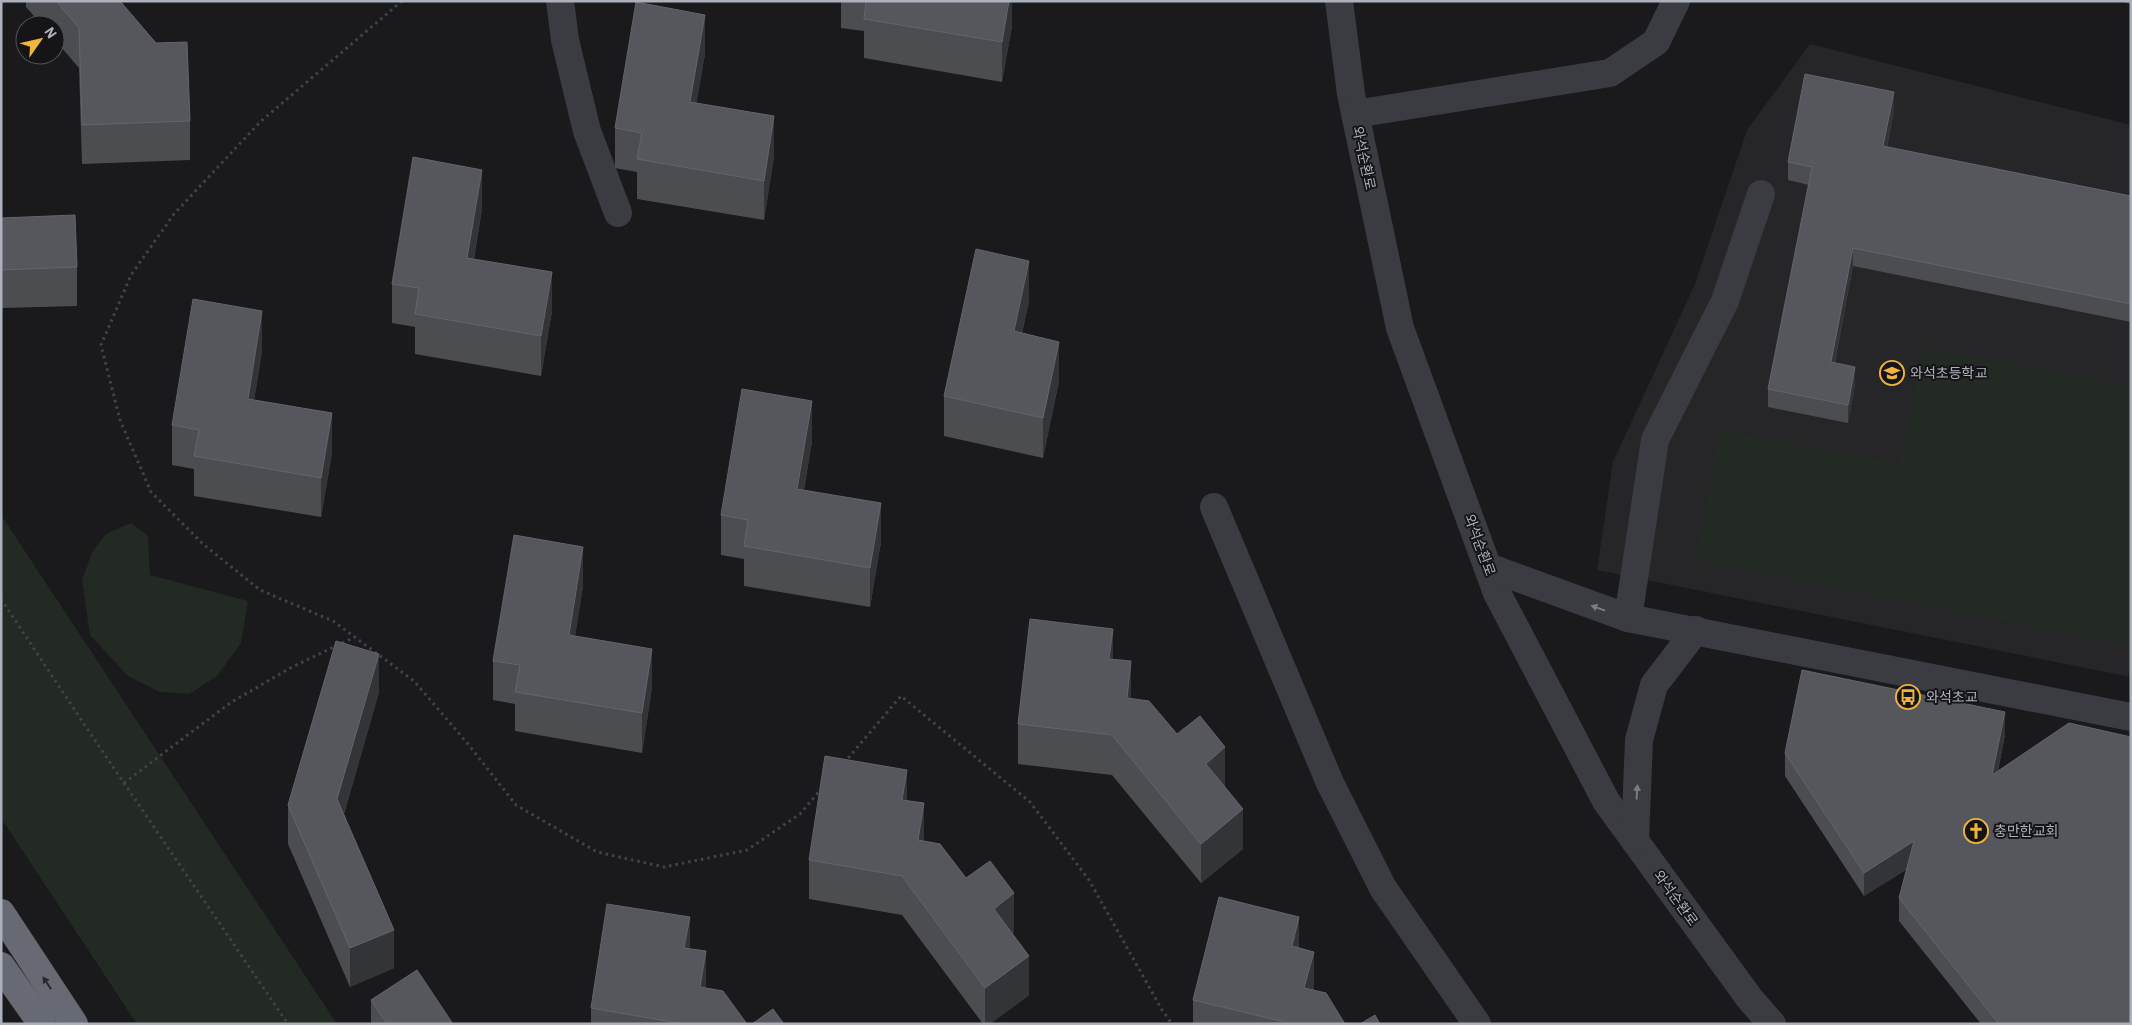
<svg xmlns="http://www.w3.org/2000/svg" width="2132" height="1025" viewBox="0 0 2132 1025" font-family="'IBM Plex Sans','Noto Sans KR',sans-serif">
<rect width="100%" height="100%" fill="#1a1a1c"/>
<!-- built -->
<polygon fill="#262629" points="1810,44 2131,125 2131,677 1597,570 1613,462 1695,284 1747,130"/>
<!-- green -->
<g fill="#222a23">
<polygon points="1923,347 2131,386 2131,645 1695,560 1720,430 1899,464"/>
<polygon points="1,515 337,1024 137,1024 1,818"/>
<polygon points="131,523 148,536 150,575 248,601 241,643 217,676 189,694 160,692 128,676 90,635 82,579 93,551 106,534"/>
</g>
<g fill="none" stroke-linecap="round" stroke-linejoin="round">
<!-- path -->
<g stroke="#414348" stroke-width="3" stroke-dasharray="2.5 4" stroke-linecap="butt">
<polyline points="402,1 260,122 174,214 131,275 101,345 120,420 151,492 203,544 260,590 333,621 414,681 468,744 516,805 597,852 664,867 747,850 800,814 822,788"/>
<polyline points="1,599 94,739 288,1024"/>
<polyline points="844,763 901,696 1030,802 1089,880 1162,1010 1172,1024"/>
<polyline points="124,783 230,703 292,667 355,637"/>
</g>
<!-- minor -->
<g stroke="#3b3c41" stroke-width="28">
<polyline points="560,1 565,40 587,131 618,213"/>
<polyline points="1339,1 1351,94 1400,328 1497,593 1606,801 1750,999 1772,1024"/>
<polyline points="1355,114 1610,73 1656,42 1676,1"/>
<polyline points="1214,507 1330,783 1383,888 1477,1024"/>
<polyline points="1488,567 1628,618 2131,717"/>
<polyline points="1628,618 1655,440 1725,301 1761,194"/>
<polyline points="1635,841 1639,740 1654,685 1696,630"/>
</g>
<!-- highway -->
<g stroke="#676a72" stroke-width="28">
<polyline points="1,913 74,1024"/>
<polyline points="1,966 42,1024"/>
</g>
</g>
<!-- wall -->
<g fill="#4b4d51">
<polygon points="26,1 120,1 190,121 190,160 82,164 79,68 55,40 55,25 42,25 26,7"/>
<polygon points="841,1 1012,1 1012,26 1002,82 864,58 864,31 841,28"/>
<polygon points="2118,1 2131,1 2131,4"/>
<polygon points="705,54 696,103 774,156 764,220 637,199 637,172 615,168 615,128"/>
<polygon points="1894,110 1887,147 2131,196 2131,322 1853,266 1835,362 1855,385 1848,423 1768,407 1768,389 1809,185 1788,180 1788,162"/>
<polygon points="482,209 474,259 552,311 541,376 415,354 415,327 392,323 392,284"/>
<polygon points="1,218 77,267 77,306 1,308"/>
<polygon points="1029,301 1022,333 1059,381 1043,458 944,436 944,396"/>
<polygon points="262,351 254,400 332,453 321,517 194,496 194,469 172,465 172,425"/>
<polygon points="812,441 804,490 881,542 870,607 744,586 744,559 721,555 721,515"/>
<polygon points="583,586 575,636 652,688 642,753 515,731 515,704 493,700 493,661"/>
<polygon points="1113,659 1131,699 1177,734 1225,787 1243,849 1201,883 1112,775 1018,764 1018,724"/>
<polygon points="379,692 344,814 394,968 350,987 288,844 288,805"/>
<polygon points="2005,735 1998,771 2131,1024 1981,1024 1899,921 1899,898 1907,869 1864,896 1785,776 1785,753"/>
<polygon points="907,801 924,841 966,878 1014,932 1012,934 1029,995 990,1024 983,1024 902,915 809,899 809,860"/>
<polygon points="690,948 706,989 747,1024 591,1024 591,1008"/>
<polygon points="1299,948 1314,990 1345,1024 1193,1024 1193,1000"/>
<polygon points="371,1000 453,1024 371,1024"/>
</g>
<!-- shaded-wall -->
<g fill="#333437">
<polygon points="1009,1 1012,1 1012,26 1002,82 1002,42"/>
<polygon points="705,15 705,54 690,142 690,102"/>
<polygon points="1894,92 1894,110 1883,165 1883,146"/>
<polygon points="774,116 774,156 764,220 764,181"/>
<polygon points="482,170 482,209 467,297 467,258"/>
<polygon points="1853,248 1853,266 1831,380 1831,362"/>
<polygon points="1029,261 1029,301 1014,371 1014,331"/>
<polygon points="552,272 552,311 541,376 541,336"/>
<polygon points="262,311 262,351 248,439 248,399"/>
<polygon points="1059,342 1059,381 1043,458 1043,418"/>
<polygon points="1855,367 1855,385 1848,423 1848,405"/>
<polygon points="812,401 812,441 797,529 797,489"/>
<polygon points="332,413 332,453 321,517 321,478"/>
<polygon points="881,503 881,542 870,607 870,568"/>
<polygon points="583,547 583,586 569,674 569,635"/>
<polygon points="1113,629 1113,668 1109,659"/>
<polygon points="652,649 652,688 642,753 642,713"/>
<polygon points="379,654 379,692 337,837 337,799"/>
<polygon points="1131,661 1131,701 1127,698"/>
<polygon points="2005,712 2005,735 1992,798 1992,775"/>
<polygon points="1225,747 1225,787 1206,803 1206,764"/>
<polygon points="907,770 907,808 902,800"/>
<polygon points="924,803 924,842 918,840"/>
<polygon points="1243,809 1243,849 1201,883 1201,844"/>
<polygon points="1914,841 1914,864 1864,896 1864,873"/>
<polygon points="1014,893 1014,932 994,947 994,909"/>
<polygon points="690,917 690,956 684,948"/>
<polygon points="1299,917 1299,956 1292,946"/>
<polygon points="394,930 394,968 350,987 350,948"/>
<polygon points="706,951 706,990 700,987"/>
<polygon points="1314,952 1314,990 1304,988"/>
<polygon points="1029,956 1029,995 990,1024 985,1024 985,988"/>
</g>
<!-- building -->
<g fill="#56575c" stroke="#63656b">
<polygon points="56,1 120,1 156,43 187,42 190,121 82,125 79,28"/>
<polygon points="866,1 1009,1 1002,42 864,19"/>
<polygon points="636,2 705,15 690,102 774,116 764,181 637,159 642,133 615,128"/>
<polygon points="1805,74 1894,92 1883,146 2131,196 2131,304 1853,248 1831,362 1855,367 1848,405 1768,389 1812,167 1788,162"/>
<polygon points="413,157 482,170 467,258 552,272 541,336 415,314 419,288 392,284"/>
<polygon points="75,215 77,267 1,270 1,218"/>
<polygon points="976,249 1029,261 1014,331 1059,342 1043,418 944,396"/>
<polygon points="193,299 262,311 248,399 332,413 321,478 194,456 199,430 172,425"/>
<polygon points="742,389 812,401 797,489 881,503 870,568 744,546 748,520 721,515"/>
<polygon points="514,535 583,547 569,635 652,649 642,713 515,692 520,665 493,661"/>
<polygon points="1030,619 1113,629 1109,659 1131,661 1127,698 1149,701 1177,734 1200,716 1225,747 1206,764 1243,809 1201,844 1112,735 1018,724"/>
<polygon points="336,641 379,654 337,799 394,930 350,948 288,805"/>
<polygon points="1802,670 2005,712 1992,775 2069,723 2131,737 2131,1024 1999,1024 1899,898 1914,841 1864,873 1785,753"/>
<polygon points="825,756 907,770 902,800 924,803 918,840 940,844 966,878 990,861 1014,893 994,909 1029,956 985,988 902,876 809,860"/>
<polygon points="1219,897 1299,917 1292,946 1314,952 1304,988 1326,993 1345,1024 1286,1024 1285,1022 1193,1000"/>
<polygon points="607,904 690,917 684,948 706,951 700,987 723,991 747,1024 684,1024 591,1008"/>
<polygon points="417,970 453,1024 387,1024 371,1000"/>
<polygon points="773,1009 784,1024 752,1024"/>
<polygon points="1375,1015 1380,1024 1360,1024"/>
</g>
<!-- one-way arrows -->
<defs><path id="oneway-solid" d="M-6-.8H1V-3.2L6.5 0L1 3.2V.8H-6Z" transform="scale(1.25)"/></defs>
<g fill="#797c84">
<use href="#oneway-solid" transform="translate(1598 608) rotate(-160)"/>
<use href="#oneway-solid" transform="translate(1637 792) rotate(-87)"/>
</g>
<use fill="#2a2a2e" href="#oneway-solid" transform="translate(47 983) rotate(-123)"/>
<!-- icons -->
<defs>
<symbol id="school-ring" viewBox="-11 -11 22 22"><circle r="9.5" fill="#151517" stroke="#f1b43d" stroke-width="1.5"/><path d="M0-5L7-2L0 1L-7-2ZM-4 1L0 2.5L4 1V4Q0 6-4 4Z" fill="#f1b43d"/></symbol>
<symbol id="bus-ring" viewBox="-11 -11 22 22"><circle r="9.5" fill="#151517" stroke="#f1b43d" stroke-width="1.5"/><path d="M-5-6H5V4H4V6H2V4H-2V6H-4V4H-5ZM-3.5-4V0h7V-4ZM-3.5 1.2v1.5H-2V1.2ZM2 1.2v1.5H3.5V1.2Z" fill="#f1b43d"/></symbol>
<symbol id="church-ring" viewBox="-11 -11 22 22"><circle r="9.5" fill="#151517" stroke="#f1b43d" stroke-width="1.5"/><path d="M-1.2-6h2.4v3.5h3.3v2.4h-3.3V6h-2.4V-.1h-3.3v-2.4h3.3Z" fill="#f1b43d"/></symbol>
</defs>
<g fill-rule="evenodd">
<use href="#school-ring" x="1878" y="359" width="28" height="28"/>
<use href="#bus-ring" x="1894" y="683" width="28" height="28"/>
<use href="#church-ring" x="1962" y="817" width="28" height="28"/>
</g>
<g text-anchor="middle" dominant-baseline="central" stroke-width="4" stroke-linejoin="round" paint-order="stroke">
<!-- street labels -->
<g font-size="14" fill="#acb1bb" stroke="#151517">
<text transform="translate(1364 158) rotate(78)">와석순환로</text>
<text transform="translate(1480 545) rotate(70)">와석순환로</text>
<text transform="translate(1676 898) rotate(54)">와석순환로</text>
</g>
<!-- poi labels -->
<g font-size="14" fill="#acb1bb" stroke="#151517" text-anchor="start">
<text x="1910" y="373">와석초등학교</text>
<text x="1926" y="697">와석초교</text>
<text x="1994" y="831">충만한교회</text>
</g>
</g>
<!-- border -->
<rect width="2132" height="1025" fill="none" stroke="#acb1bb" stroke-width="5"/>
<!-- north arrow -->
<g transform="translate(40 40) rotate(56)"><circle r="24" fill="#151517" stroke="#515359"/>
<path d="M0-4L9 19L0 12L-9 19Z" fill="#f1b43d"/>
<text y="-8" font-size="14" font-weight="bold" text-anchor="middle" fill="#acb1bb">N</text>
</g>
</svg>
